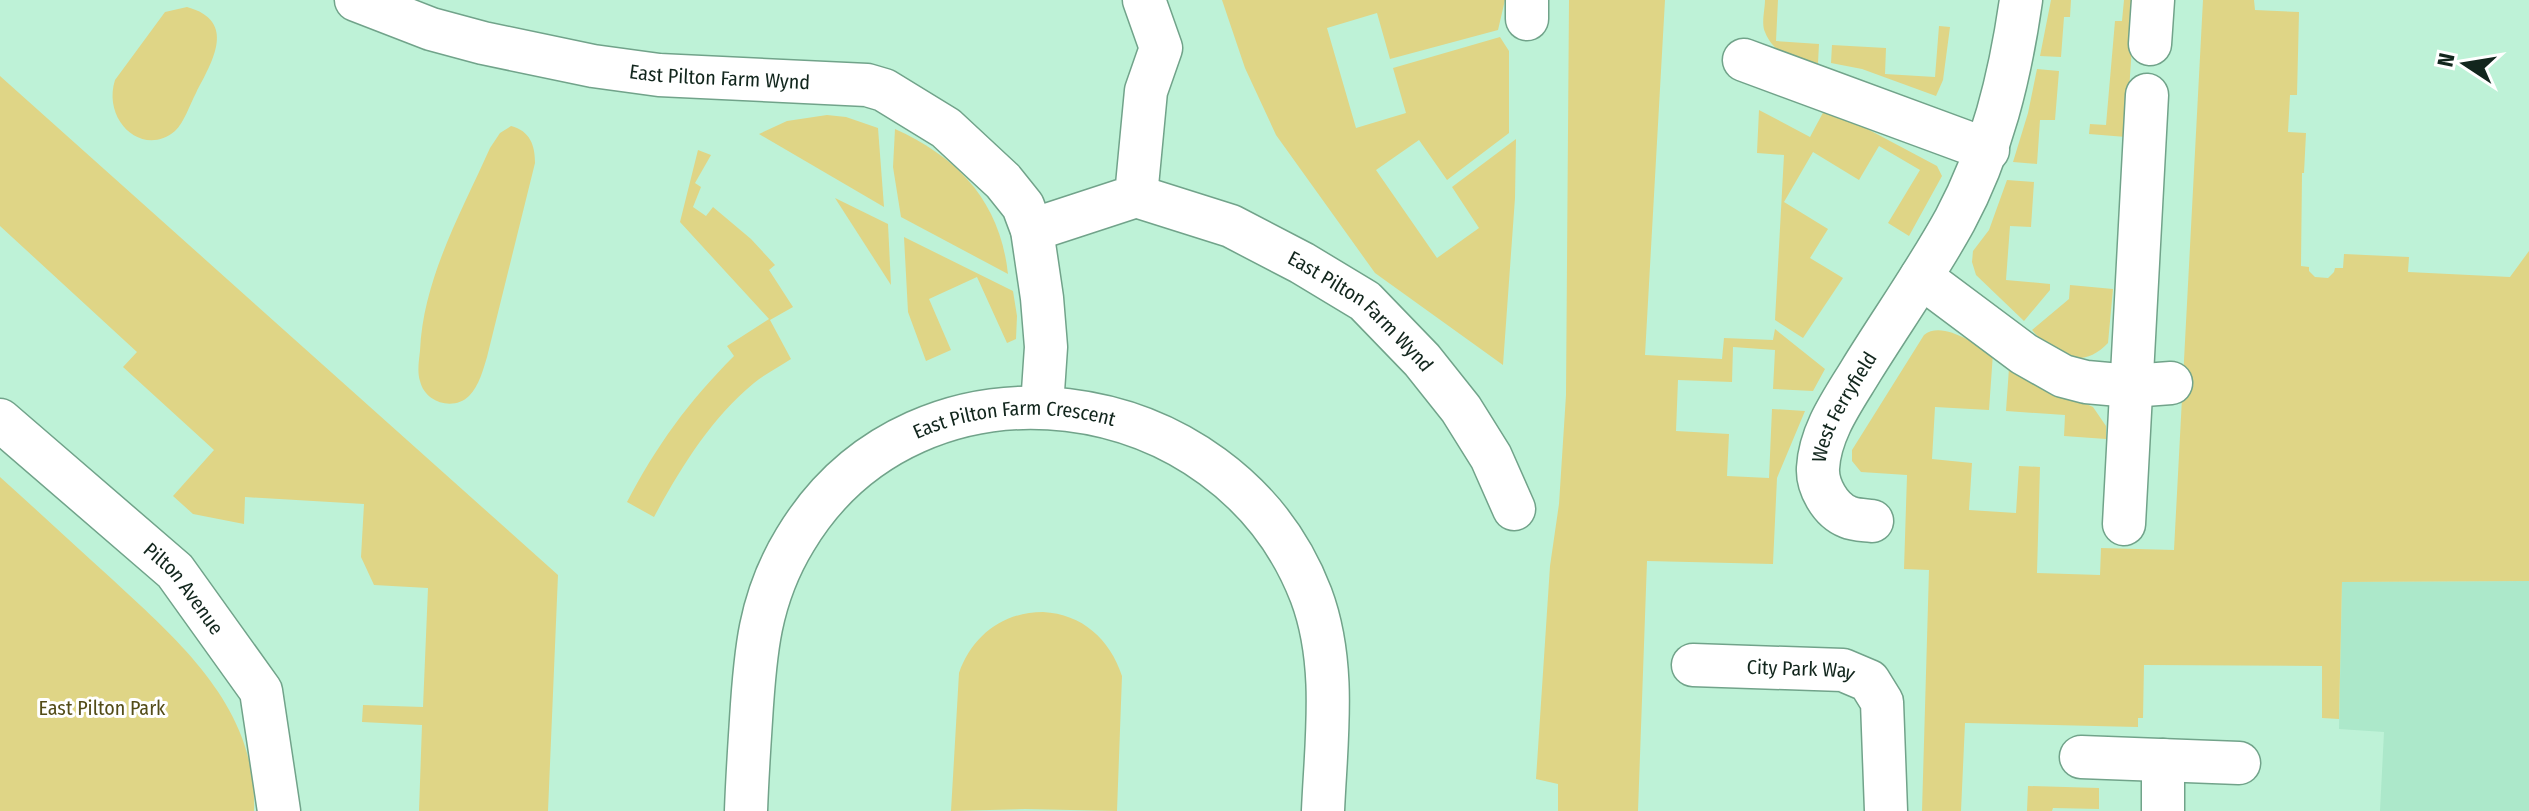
<svg xmlns="http://www.w3.org/2000/svg" width="2529" height="811" viewBox="0 0 2529 811" font-family="'Fira Sans Condensed',sans-serif">
<rect width="100%" height="100%" fill="#bef2d7"/>
<!-- built -->
<polygon fill="#ace8ca" points="2529,581 2529,811 2380,811 2384,732 2339,729 2342,582"/>
<!-- green -->
<g fill="#dfd586">
<polygon points="1222,0 1505,0 1498,30 1390,59 1377,13 1327,28 1356,128 1406,113 1393,68 1500,37 1509,51 1509,133 1447,180 1419,140 1376,170 1437,258 1479,228 1452,187 1516,139 1515,198 1503,365 1375,273 1276,135 1245,68"/>
<polygon points="1569,0 1665,0 1645,355 1722,359 1724,338 1773,340 1775,329 1825,369 1813,391 1773,389 1775,350 1733,347 1732,382 1678,380 1676,431 1729,434 1727,476 1769,478 1772,409 1805,411 1777,478 1773,564 1647,561 1638,811 1558,811 1558,784 1536,779 1550,566 1559,504 1566,395"/>
<path d="M1765 0H1778L1776 41 1819 44 1818 63C1796 61 1774 55 1765 32 1761 24 1765 9 1765 0Z"/>
<polygon points="2051,0 2071,0 2070,17 2064,17 2061,57 2040,56"/>
<polygon points="2124,0 2135,0 2126,137 2089,134 2090,124 2106,125 2115,21 2122,21"/>
<path d="M2203 0H2254L2255 10 2299 12 2297 95H2290L2288 132 2306 133 2304 173H2302L2301 266 2309 267V271L2315 277 2328 278 2334 272 2335 268H2343L2344 254 2409 257 2408 272 2510 277 2529 251V581L2342 582 2339 719 2322 718V666L2144 665 2143 718H2138V727L1965 723 1961 811H1922L1929 570 1904 569 1907 475 1861 472 1852 461V450L1924 335C1942 320 1974 344 1993 353L1989 410 1935 407 1932 459 1972 463 1969 510 2016 513 2019 466 2040 467 2037 573 2100 575 2101 548 2174 550Z"/>
<path d="M187 7C238 21 212 62 196 93 190 104 184 123 175 131 143 158 102 121 115 80L165 12Z"/>
<polygon points="1939,26 1950,27 1943,80 1936,96 1862,69 1831,63 1832,45 1886,48 1885,74 1935,77"/>
<polygon points="2037,69 2059,71 2055,120 2040,120 2037,164 2013,162 2028,113"/>
<polygon points="0,76 558,575 548,811 419,811 422,725 362,722 363,705 423,707 428,588 374,585 361,557 364,504 245,497 244,524 193,514 173,496 214,450 123,367 137,352 0,226"/>
<polygon points="1826,107 1937,166 1942,176 1909,236 1888,223 1920,170 1879,146 1859,180 1813,152 1784,202 1828,229 1810,258 1843,278 1803,338 1775,320 1784,155 1757,153 1759,110 1810,137"/>
<polygon points="827,115 846,117 878,128 884,207 759,134 787,121"/>
<path d="M511 126C530 131 535 145 535 163L487 357C483 370 479 386 469 396 454 411 425 403 420 381 417 372 419 360 420 351 423 279 461 213 490 148L500 133Z"/>
<path d="M895 129C959 158 1000 202 1008 274L901 217 893 167Z"/>
<path d="M698 150 711 155 695 183 701 187 693 207 706 216 713 207 751 239 775 265 769 270 793 307 770 320 791 359C779 367 765 374 754 383 711 418 680 469 654 517L627 502C657 445 688 402 734 356L727 346 769 319 680 222Z"/>
<polygon points="2007,180 2034,182 2031,227 2010,226 2006,280 2050,284 2050,290 2024,321 1976,275 1972,262 1973,251 1989,230"/>
<polygon points="835,198 888,224 891,285"/>
<polygon points="904,237 1013,291 1017,316 1016,339 1007,343 977,277 929,299 951,350 926,361 908,312"/>
<path d="M2070 285 2113 289 2108 343C2080 372 2054 355 2032 330L2069 299Z"/>
<polygon points="2009,368 2093,407 2106,426 2106,439 2064,436 2065,415 2006,411"/>
<path d="M0 477C38 511 75 546 113 580 181 643 258 709 254 811H0Z"/>
<path d="M1043 612C1082 614 1110 639 1122 676L1117 811 1025 809 951 811 959 673C972 636 1003 612 1043 612Z"/>
<polygon points="2028,786 2099,788 2099,809 2053,808 2052,811 2027,811"/>
</g>
<g fill="none" stroke-linecap="round" stroke-linejoin="round">
<defs>
<g id="minor">
<path id="s1" d="M356 0 431 29 483 43 593 66 659 75 867 85 884 90 946 128 1003 181 1023 206 1032 230 1042 298 1046 347 1042 406"/>
<polyline points="1527,19 1527,0"/>
<polyline points="2150,44 2153,0"/>
<polyline points="1744,60 1988,150"/>
<path id="s2" d="M1136 196 1231 226 1302 263 1365 301 1422 360 1461 409 1491 457 1514 509"/>
<polyline points="1032,230 1136,196 1146,91 1161,48 1144,0"/>
<polyline points="1921,277 2024,354 2063,376 2086,382 2131,386 2171,383"/>
<path id="s3" d="M0 420 175 571 261 691 279 811"/>
<path id="s4" d="M1872 521C1864 520 1855 520 1848 517 1830 510 1817 486 1818 468 1820 431 1844 399 1862 369 1893 319 1927 271 1955 220 1992 151 2010 77 2021 0"/>
<polyline points="2124,524 2147,95"/>
<path id="s5" d="M1693 665 1843 670 1869 681 1882 702 1886 811"/>
<polyline points="2081,757 2239,763"/>
<path id="s6" d="M746 811C747 781 749 751 751 720 755 654 759 599 795 540 917 336 1228 379 1311 595 1337 664 1326 740 1323 811"/>
<polyline points="2163,811 2163,760"/>
</g>
</defs>
<!-- minor casing -->
<use href="#minor" stroke="#71a38a" stroke-width="45"/>
<!-- minor -->
<use href="#minor" stroke="#fff" stroke-width="42"/>
</g>
<g text-anchor="middle" dominant-baseline="central" stroke-width="6" stroke-linejoin="round" paint-order="stroke">
<!-- street labels -->
<g font-size="20" fill="#12261d" stroke="#fff">
<text stroke="none"><textPath href="#s1" startOffset="374">East Pilton Farm Wynd</textPath></text>
<text stroke="none"><textPath href="#s2" startOffset="256">East Pilton Farm Wynd</textPath></text>
<text stroke="none"><textPath href="#s4" startOffset="152">West Ferryfield</textPath></text>
<text stroke="none"><textPath href="#s6" startOffset="544">East Pilton Farm Crescent</textPath></text>
<text stroke="none"><textPath href="#s3" startOffset="250">Pilton Avenue</textPath></text>
<text stroke="none"><textPath href="#s5" startOffset="108">City Park Way</textPath></text>
</g>
<!-- park labels -->
<g font-size="20" fill="#534c18" stroke="#fff">
<text x="102" y="708">East Pilton Park</text>
</g>
</g>
<!-- north arrow -->
<g transform="translate(2465 64) rotate(282)" stroke="#ffffff" stroke-width="6" paint-order="stroke">
<path d="M0-6L14 30L0 20L-14 30Z" fill="#12261d"/>
<text y="-12" font-size="22" font-weight="bold" text-anchor="middle" fill="#12261d">N</text>
</g>
</svg>
